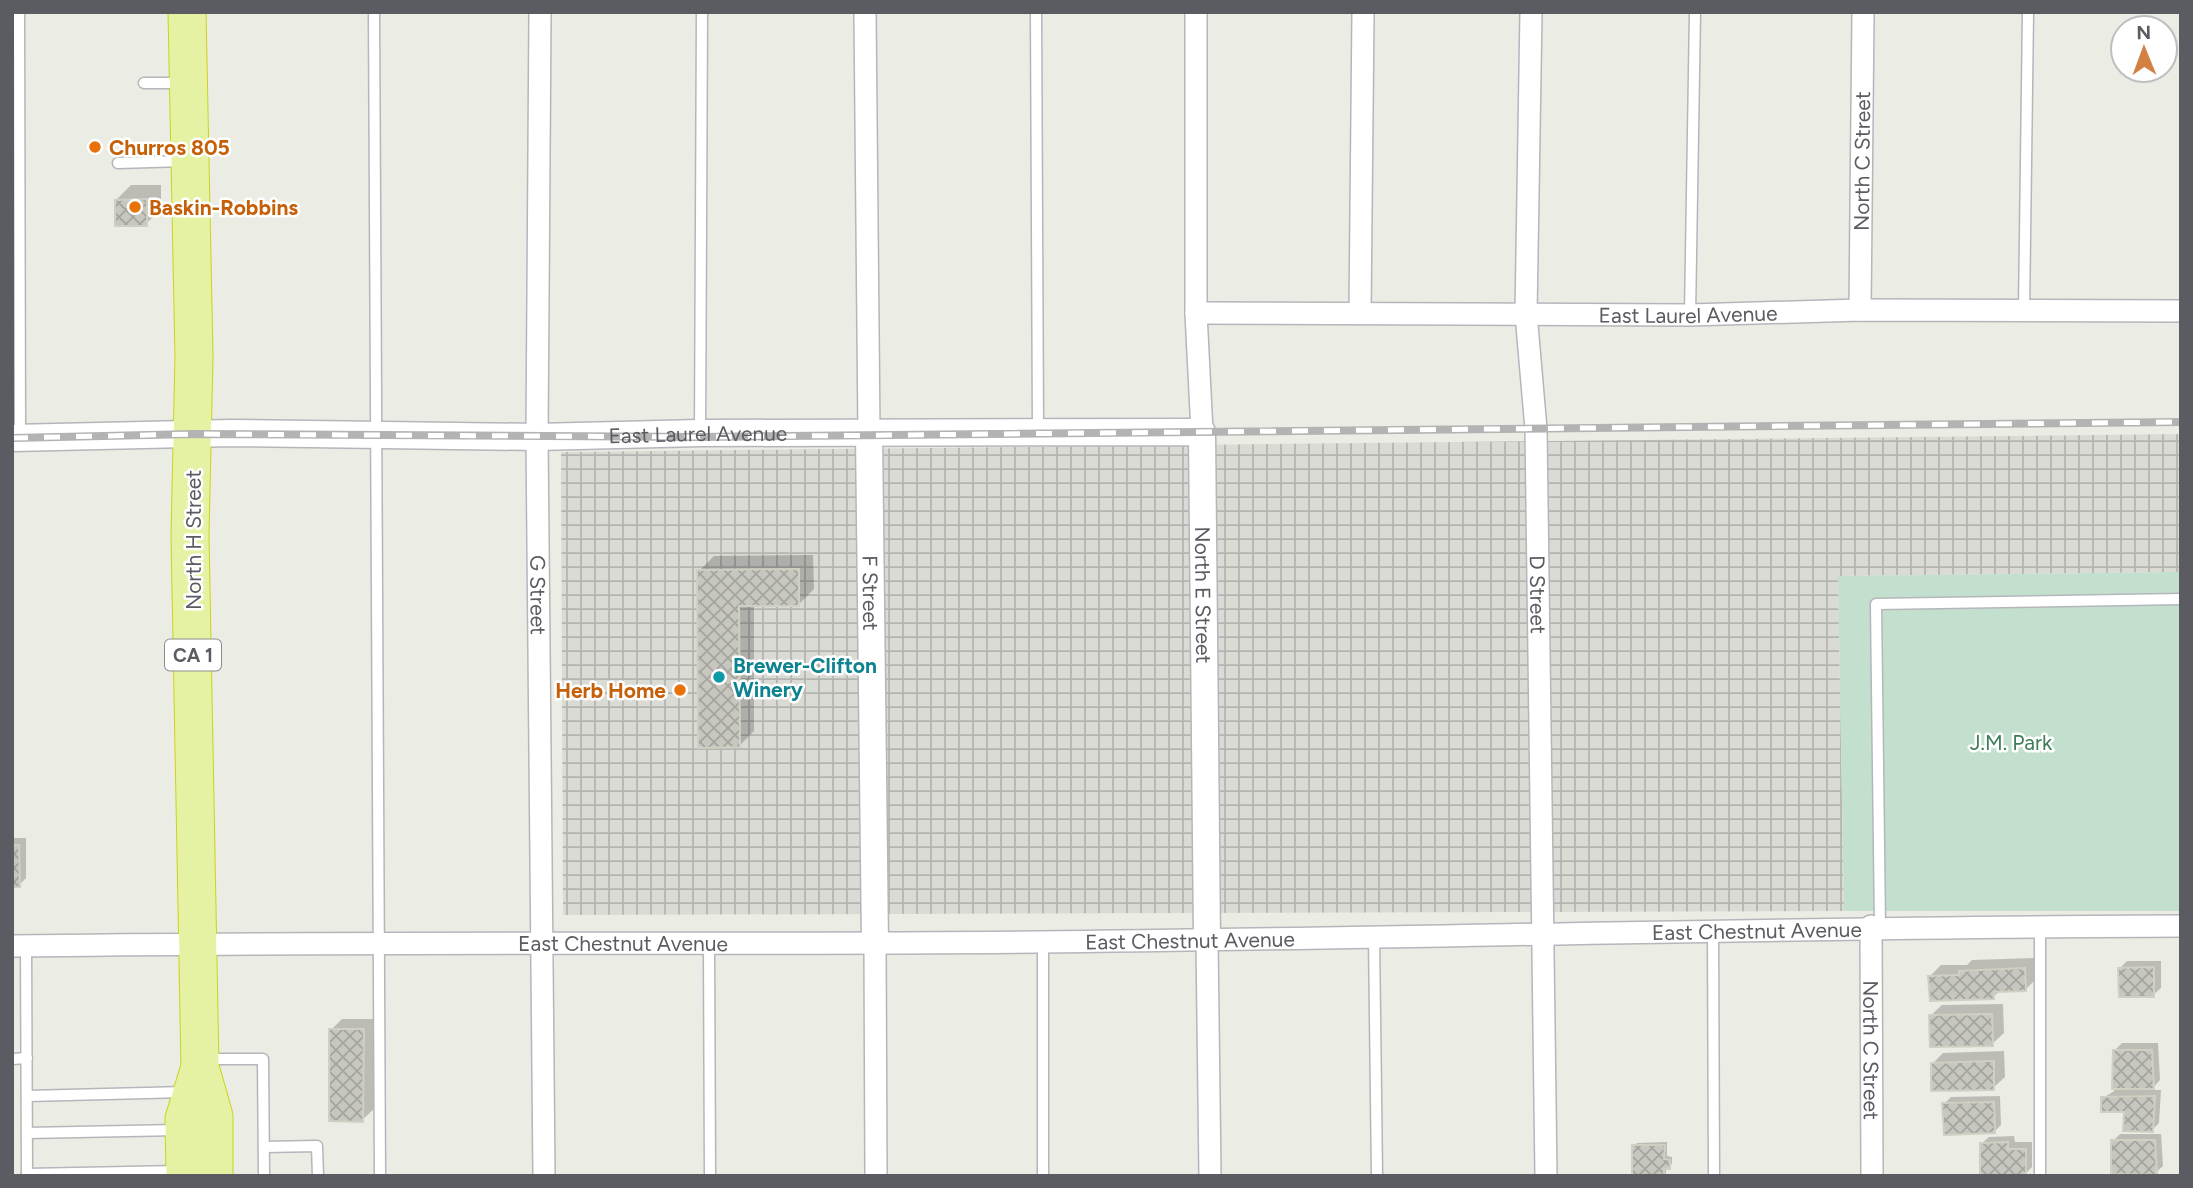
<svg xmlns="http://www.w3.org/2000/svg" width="2193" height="1188" viewBox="0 0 2193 1188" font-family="Figtree,sans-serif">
<defs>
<pattern id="industrial-grid" width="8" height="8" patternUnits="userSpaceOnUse" patternTransform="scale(1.75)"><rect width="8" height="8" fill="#dadbd5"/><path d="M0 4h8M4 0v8" fill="none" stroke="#b4b5b0"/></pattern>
<pattern id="building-cross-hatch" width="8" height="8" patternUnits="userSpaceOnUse" patternTransform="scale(1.75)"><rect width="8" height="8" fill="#c7c7c0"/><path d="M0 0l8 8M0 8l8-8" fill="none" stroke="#a5a59f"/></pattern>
</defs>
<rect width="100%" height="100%" fill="#ebece3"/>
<!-- industrial -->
<polygon fill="url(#industrial-grid)" points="2181,434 2181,572 1838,576 1844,911 563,915 561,452"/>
<!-- park -->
<polygon fill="#c2e0cd" points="2181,572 2181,911 1844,911 1838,576"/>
<!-- shadow -->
<g fill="#0003">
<polygon points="131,185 161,185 161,209 146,224 116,200"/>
<polygon points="813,555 814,589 799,604 754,604 754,731 739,746 699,571 714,556"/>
<polygon points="12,838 26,838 26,878 19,885 12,885"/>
<polygon points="2035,958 2037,978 2026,989 2001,990 1993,997 1930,976 1941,965 1967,965 1972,960"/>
<polygon points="2127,961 2161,961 2161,988 2153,995 2120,968"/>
<polygon points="2003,1004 2004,1033 1992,1044 1930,1016 1942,1005"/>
<polygon points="342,1019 374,1019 374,1109 362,1120 331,1030"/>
<polygon points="2122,1043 2158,1043 2160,1080 2151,1090 2161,1090 2159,1123 2152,1130 2126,1110 2103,1098 2114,1091 2115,1050"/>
<polygon points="2004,1051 2005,1077 1993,1088 1932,1064 1943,1053"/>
<polygon points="2000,1096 2001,1125 1994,1132 1944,1104 1951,1097"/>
<polygon points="2120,1134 2161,1134 2163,1166 2152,1176 2113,1141"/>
<polygon points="2014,1136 2015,1142 2032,1142 2032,1167 2025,1174 1936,1176 1981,1175 1981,1144 1989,1137"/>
<polygon points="1667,1142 1667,1156 1672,1157 1672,1164 1666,1167 1666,1176 1634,1176 1634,1146 1637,1143"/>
</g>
<!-- building -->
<g fill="url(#building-cross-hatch)" stroke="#cfd0c2" stroke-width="2">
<polygon points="147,199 147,226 115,226 115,200"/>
<polygon points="799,569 799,606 739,606 740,747 698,748 697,570"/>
<polygon points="12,845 19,845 20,887 12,887"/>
<polygon points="2154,967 2154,997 2119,997 2118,968"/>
<polygon points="2025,968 2026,991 1994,992 1994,999 1930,1001 1928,976 1959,975 1959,971"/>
<polygon points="1992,1014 1993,1046 1930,1047 1929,1015"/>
<polygon points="329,1029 364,1029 363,1122 329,1121"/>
<polygon points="2113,1050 2152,1050 2154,1089 2112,1089"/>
<polygon points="1994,1061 1994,1090 1931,1091 1931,1063"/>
<polygon points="2155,1096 2153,1132 2123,1131 2124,1112 2101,1112 2101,1097"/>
<polygon points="1994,1102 1995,1133 1944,1135 1942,1103"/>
<polygon points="2111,1140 2155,1140 2157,1175 2111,1174"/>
<polygon points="2008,1142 2008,1149 2026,1149 2026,1176 1980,1176 1980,1143"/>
<polygon points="1632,1145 1665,1145 1664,1159 1670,1160 1670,1169 1664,1169 1664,1176 1632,1176"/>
</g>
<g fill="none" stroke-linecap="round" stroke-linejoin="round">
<defs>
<g id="service">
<polyline points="19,12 20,436"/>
<polyline points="374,12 380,1176"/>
<polyline points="1036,12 1038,431"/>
<polyline points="144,83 183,83"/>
<polyline points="118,163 184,161"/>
<polyline points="2024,311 2028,12"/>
<polyline points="1690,315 1695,12"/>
<polyline points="700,434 702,12"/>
<polyline points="2040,926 2040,1176"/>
<polyline points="1880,927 1876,604 2181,599"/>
<polyline points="1713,929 1714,1176"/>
<polyline points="1374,936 1377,1176"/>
<polyline points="1043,942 1043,1176"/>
<polyline points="709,943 710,1176"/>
<polyline points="26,946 27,1176"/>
<polyline points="12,1059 27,1058"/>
<polyline points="206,1059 263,1059 264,1176"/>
<polyline points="27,1096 186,1092"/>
<polyline points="27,1133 178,1130"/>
<polyline points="264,1147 317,1146 318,1176"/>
<polyline points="27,1174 179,1171"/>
</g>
<g id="minor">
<path id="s1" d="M540 12 537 437 544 1176"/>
<polyline points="865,12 869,434"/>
<polyline points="1196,12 1196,313 1202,432"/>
<path id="s2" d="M1531 12 1526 314 1536 429 1546 1176"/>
<path id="s3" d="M1860 310 1863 12"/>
<path id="s4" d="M1196 313 1690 315 1860 310 2181 311"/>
<polyline points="1360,313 1363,12"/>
<path id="s5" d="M1871 926 1872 1176"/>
<polyline points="1207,940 1210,1176"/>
<polyline points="875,943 876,1176"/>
<path id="s6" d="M12 946C354 941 695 945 1037 942 1418 938 1799 927 2181 926"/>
</g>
<g id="tertiary">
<path id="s7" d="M869 434 875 943"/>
<path id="s8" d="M12 438 231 433 537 437 700 433 1202 432 1207 940"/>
</g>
<g id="trunk">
<polyline points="187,12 194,357 190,535 200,1067 214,1116 214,1176"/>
<polyline points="185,1176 184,1119 200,1067"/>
</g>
</defs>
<!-- service casing -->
<use href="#service" stroke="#b5b6bc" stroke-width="13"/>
<!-- minor casing -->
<use href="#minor" stroke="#b5b6bc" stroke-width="24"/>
<!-- tertiary casing -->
<use href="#tertiary" stroke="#b5b6bc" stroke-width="29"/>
<!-- trunk casing -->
<use href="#trunk" stroke="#cbd31c" stroke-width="39"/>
<!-- service -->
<use href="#service" stroke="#fff" stroke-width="10"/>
<!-- minor -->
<use href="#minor" stroke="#fff" stroke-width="21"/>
<!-- tertiary -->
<use href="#tertiary" stroke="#fff" stroke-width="26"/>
<!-- trunk -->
<use href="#trunk" stroke="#e6f2a3" stroke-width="37"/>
<defs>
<polyline id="rail" points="12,438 194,434 700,437 2181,422"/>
</defs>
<!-- rail casing -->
<use href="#rail" stroke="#b3b3b4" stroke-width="8"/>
<!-- rail -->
<use href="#rail" stroke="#fff" stroke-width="5" stroke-dasharray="16" stroke-linecap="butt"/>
</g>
<!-- markers -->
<g fill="#e8710a" stroke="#fff" stroke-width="2.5">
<circle cx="95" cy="147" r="7"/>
<circle cx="135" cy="207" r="7"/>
<circle cx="680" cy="690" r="7"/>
</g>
<circle fill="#0f9aa8" stroke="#fff" stroke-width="2.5" cx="719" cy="677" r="7"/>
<g text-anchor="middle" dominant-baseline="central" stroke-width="5" stroke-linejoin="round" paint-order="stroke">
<!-- shield labels -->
<rect fill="#fff" stroke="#8c8d91" stroke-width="2" x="165" y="639.5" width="56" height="31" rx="5"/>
<g font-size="19" font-weight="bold" fill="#5b5c62">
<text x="193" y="655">CA 1</text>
</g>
<!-- food labels -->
<g font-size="21" font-weight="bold" fill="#c56008" stroke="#fff" text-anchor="start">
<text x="109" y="147">Churros 805</text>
<text x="149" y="207">Baskin-Robbins</text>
<text x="666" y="690" text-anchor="end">Herb Home</text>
</g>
<!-- street labels -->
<g font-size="21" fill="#5b5c62" stroke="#fff">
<text stroke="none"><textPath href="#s3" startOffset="149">North C Street</textPath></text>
<text stroke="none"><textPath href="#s4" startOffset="492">East Laurel Avenue</textPath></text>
<text stroke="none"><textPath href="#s8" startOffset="686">East Laurel Avenue</textPath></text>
<text transform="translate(193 540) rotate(-90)">North H Street</text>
<text stroke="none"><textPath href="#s1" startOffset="583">G Street</textPath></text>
<text stroke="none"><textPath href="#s7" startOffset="159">F Street</textPath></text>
<text stroke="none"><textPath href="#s8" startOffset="1353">North E Street</textPath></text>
<text stroke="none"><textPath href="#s2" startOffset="583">D Street</textPath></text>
<text stroke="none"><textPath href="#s6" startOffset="1745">East Chestnut Avenue</textPath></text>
<text stroke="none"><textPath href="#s6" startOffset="1178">East Chestnut Avenue</textPath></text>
<text stroke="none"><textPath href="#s6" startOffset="611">East Chestnut Avenue</textPath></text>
<text stroke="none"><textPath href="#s5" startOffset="124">North C Street</textPath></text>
</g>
<!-- culture labels -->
<g font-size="21" font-weight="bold" fill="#0d838f" stroke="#fff" text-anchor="start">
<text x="733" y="665">Brewer-Clifton<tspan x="733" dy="24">Winery</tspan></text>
</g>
<!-- park labels -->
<g font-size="21" fill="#3f7d58" stroke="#fff">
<text x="2011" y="742">J.M. Park</text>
</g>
</g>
<!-- border -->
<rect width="2193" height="1188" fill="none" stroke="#5b5c62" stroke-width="28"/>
<!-- north arrow -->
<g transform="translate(2144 49) rotate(359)"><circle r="33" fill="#ffffff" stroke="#bdbec0" stroke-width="2"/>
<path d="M0-5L12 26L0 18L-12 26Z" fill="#d38142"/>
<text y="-10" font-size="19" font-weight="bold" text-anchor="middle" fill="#5b5c62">N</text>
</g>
</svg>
